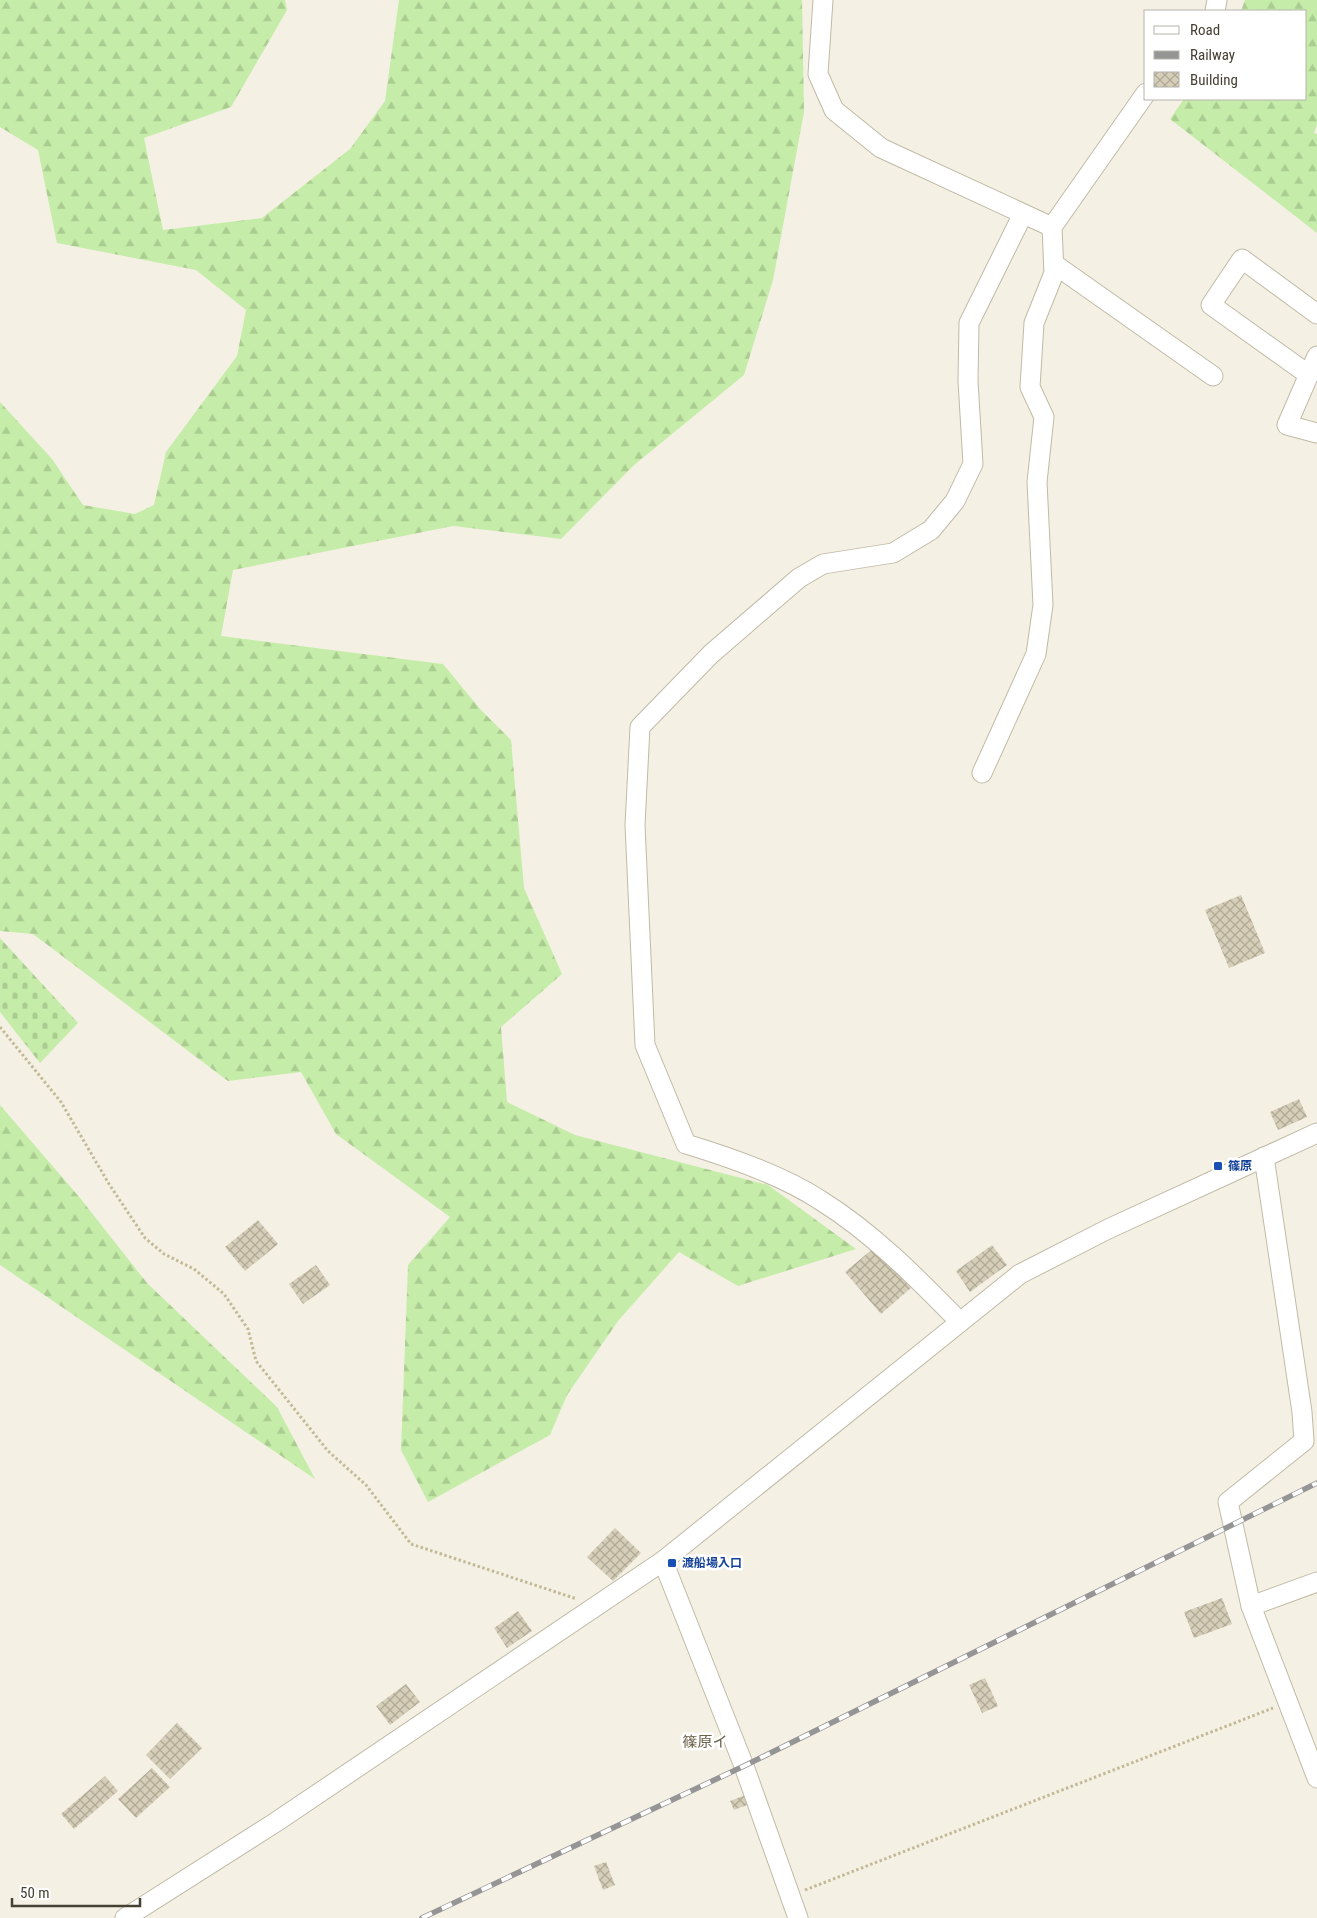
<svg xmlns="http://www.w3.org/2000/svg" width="1317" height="1918" viewBox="0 0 1317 1918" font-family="'Roboto Condensed','Noto Sans JP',sans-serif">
<defs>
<pattern id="forest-firs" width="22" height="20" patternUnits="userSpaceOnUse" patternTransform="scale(1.25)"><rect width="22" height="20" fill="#c5eca8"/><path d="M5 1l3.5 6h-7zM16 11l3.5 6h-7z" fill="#abcc91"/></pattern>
<pattern id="cemetery-stones" width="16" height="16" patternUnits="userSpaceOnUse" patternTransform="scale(1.25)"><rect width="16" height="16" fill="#c5eca8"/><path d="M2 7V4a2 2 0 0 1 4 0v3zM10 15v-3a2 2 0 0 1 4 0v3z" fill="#abcc91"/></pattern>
<pattern id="building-cross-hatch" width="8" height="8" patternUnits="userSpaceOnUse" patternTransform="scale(1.25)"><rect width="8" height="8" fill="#d6ceb8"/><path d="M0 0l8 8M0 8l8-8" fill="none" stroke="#afa996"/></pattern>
</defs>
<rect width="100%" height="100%" fill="#f4f1e4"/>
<!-- forest -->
<g fill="url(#forest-firs)">
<polygon points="0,0 285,0 287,10 231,107 144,138 163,230 262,218 350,149 385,101 399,0 802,0 804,112 773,280 744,375 633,466 561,539 453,526 233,570 221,636 443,664 480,709 511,740 524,888 562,974 501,1027 507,1102 575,1135 768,1185 856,1249 738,1286 679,1252 618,1321 567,1395 550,1435 428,1502 401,1450 408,1265 450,1217 336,1134 301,1072 228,1081 33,934 0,931 0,402 52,459 83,505 135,514 154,505 166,452 237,356 246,310 196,270 57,243 38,150 0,127"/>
<polygon points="1245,0 1317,0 1317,124 1314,133 1317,134 1317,233 1170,119 1184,99 1306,99 1306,11 1241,11"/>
<polygon points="0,1105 80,1198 147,1283 277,1407 315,1479 0,1265"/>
</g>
<!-- cemetery -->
<polygon fill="url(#cemetery-stones)" points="0,938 78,1023 40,1063 0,1012"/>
<!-- building -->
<g fill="url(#building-cross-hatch)">
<polygon points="1241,895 1265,953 1229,968 1205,910"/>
<polygon points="1299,1099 1307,1117 1278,1130 1270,1112"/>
<polygon points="258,1220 278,1244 245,1271 225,1247"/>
<polygon points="992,1245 1007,1265 970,1292 956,1271"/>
<polygon points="875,1247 911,1288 881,1314 845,1272"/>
<polygon points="316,1265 330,1285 303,1304 289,1284"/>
<polygon points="615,1528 641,1553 613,1581 587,1557"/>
<polygon points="1222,1598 1232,1624 1194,1638 1184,1612"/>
<polygon points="518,1611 532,1631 507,1648 494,1628"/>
<polygon points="985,1678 998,1706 982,1713 969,1685"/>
<polygon points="406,1684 420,1702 390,1725 376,1706"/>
<polygon points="177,1723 202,1748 170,1779 146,1755"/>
<polygon points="152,1768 170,1787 136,1818 118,1799"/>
<polygon points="105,1776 118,1791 74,1829 61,1814"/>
<polygon points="748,1794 752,1803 734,1810 730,1801"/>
<polygon points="606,1862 615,1885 603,1890 594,1866"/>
</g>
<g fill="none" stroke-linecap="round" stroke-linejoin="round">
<defs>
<g id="minor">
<polyline points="823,0 818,74 834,110 881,148 1052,227"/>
<polyline points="1215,11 1217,0"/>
<polyline points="1054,264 1213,376"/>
<polyline points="1317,356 1287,425 1317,433"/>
<polyline points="1309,375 1211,305 1242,259 1317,314"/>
<polyline points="982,773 1036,654 1043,605 1037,482 1044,417 1030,387 1034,323 1054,273 1052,227 1146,93"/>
<polyline points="1264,1157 1302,1412 1304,1441 1228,1502 1251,1606 1317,1778"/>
<path d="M960 1322C917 1278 873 1233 820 1200 782 1175 729 1157 686 1144L645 1045 635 825 640 727 711 654 799 578 823 564 893 553 931 530 955 501 973 464 968 381 969 323 1023 214"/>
<polyline points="663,1561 744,1766 798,1918"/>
<polyline points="1251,1606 1317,1582"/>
<polyline points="125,1918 276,1822 663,1561 1020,1274 1108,1229 1317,1133"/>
</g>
</defs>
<!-- minor casing -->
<use href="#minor" stroke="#c0baa6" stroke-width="21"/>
<!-- path -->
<g stroke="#c3b996" stroke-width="3" stroke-dasharray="2.5 2.5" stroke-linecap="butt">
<polyline points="0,1027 61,1102 109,1184 145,1238 164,1254 194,1269 224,1294 248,1329 256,1361 328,1451 366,1485 411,1544 577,1599"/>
<polyline points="805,1890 1273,1708"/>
</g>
<!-- minor -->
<use href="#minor" stroke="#fff" stroke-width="19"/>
<defs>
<polyline id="rail" points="422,1918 744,1766 1317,1483"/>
</defs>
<!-- rail casing -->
<use href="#rail" stroke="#959595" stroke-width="5.5"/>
<!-- rail -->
<use href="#rail" stroke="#fff" stroke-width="4" stroke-dasharray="11" stroke-linecap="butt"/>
</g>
<!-- markers -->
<g fill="#1a4fb4" stroke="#fff" stroke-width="2">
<rect x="1213" y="1161" width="10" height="10" rx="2.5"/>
<rect x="667" y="1558" width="10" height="10" rx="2.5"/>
</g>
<g text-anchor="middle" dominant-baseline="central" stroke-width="5" stroke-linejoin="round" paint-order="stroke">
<!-- transit labels -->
<g font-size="12" font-weight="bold" fill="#164399" stroke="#fff" text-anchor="start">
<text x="1228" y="1166">篠原</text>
<text x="682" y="1563">渡船場入口</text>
</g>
<!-- quarter labels -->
<g font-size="15" fill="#6a6149" stroke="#fff">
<text x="705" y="1742">篠原イ</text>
</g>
</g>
<!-- legend -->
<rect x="1144" y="10" width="162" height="90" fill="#ffffff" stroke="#b5b3ad"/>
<rect x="1154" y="26" width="25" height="8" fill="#ffffff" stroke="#b5b3ad"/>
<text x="1190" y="35" font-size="15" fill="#464133">Road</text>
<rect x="1154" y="51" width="25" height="8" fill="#959595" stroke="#b5b3ad"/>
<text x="1190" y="60" font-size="15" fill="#464133">Railway</text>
<rect x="1154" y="72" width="25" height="15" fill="url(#building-cross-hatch)" stroke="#b5b3ad"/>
<text x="1190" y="85" font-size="15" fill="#464133">Building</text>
<!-- scale -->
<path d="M12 1898v8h128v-8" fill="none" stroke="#464133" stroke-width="2.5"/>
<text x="20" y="1898" font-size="15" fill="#464133" stroke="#ffffff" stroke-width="4" paint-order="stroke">50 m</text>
</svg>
